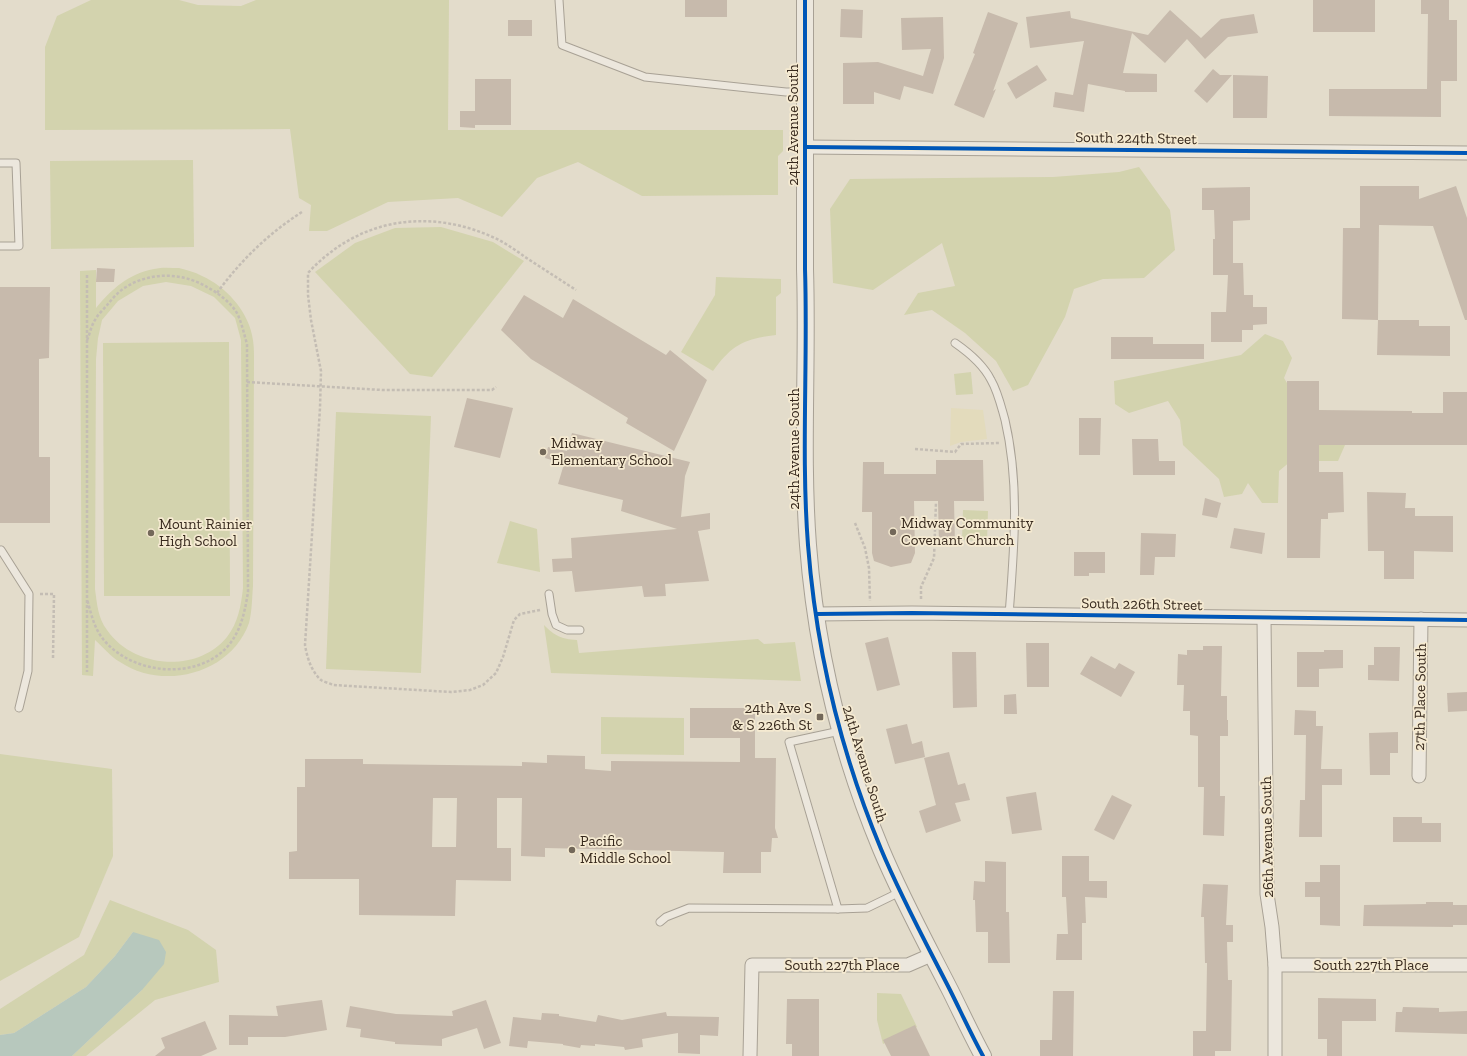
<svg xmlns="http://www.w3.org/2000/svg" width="1467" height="1056" viewBox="0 0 1467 1056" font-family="'Zilla Slab',serif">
<rect width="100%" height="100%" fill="#e3dccb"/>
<!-- farmland -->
<polygon fill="#e3dbbc" points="951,408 983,410 987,439 961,442 950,446"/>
<!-- green -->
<g fill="#d3d3ae" fill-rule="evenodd">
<polygon points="91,0 179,0 198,5 241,6 256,0 449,0 448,130 783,130 783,151 778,156 778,195 642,196 578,162 537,178 502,217 458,198 388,202 327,231 309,231 311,205 299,198 290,129 45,130 45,47 57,16"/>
<polygon points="193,160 194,247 51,249 50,161"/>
<polygon points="1139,167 1170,210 1175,250 1144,278 1103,279 1074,289 1065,317 1028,385 1013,391 996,361 965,333 932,310 904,315 918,293 955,286 942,243 873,290 833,283 830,209 850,179 1053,177 1119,172"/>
<polygon points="441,227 493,242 524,261 432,377 410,374 315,272 355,243 395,228"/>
<path d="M179 268C186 270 195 272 202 276 225 286 247 310 252 335 254 343 254 352 254 360L253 586C252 598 252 612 249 623 231 674 163 691 120 662 111 657 103 647 95 640L93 676 82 675 80 271 96 270V308C112 289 128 274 154 269 162 267 171 268 179 268ZM166 282 191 286 214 297 235 318 241 340 243 588C241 606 238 623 227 637 197 674 133 668 107 630 98 618 97 604 95 589L96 359 98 338 102 320 118 301 143 286Z"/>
<path d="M716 277 781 279V293L776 297V335C743 339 732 345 713 371L681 352 715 295Z"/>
<polygon points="1265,334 1283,341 1292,358 1284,378 1297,400 1326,432 1345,445 1338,461 1291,461 1279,471 1278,503 1262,503 1248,483 1242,494 1224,497 1219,479 1183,445 1180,420 1168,401 1129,413 1115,404 1114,381 1241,355"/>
<polygon points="229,342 230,596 104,596 103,343"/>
<polygon points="971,372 973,394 956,395 954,374"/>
<polygon points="336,412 431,416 421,673 326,669"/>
<polygon points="963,510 988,511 987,541 962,540"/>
<polygon points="510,521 537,529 540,572 497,563"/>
<path d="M544 625C555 636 561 639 577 640L579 653 758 639 764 644 795 642 801 681 551 673Z"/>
<polygon points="601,717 684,718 684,755 601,754"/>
<polygon points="0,754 112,769 113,856 79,937 0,981"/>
<polygon points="110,900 188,930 216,950 219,982 155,1000 86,1056 72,1056 142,990 133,932 115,956 86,987 14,1033 0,1035 0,1009 84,955"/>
<polygon points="877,993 901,994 917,1027 883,1044 877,1020"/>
</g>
<!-- water -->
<polygon fill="#b7c8bd" points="133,932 159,940 166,952 164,964 142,990 72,1056 0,1056 0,1035 14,1033 86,987 115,956"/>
<!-- building -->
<g fill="#c7baac" fill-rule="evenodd">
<rect x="685" y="0" width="42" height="17"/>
<rect x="1313" y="0" width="62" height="32"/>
<polygon points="1421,0 1449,0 1449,20 1457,20 1457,81 1441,81 1441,117 1329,116 1329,89 1427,89 1428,14 1421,14"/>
<polygon points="841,9 863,10 862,38 840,37"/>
<polygon points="1170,10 1201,38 1221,19 1254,14 1258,33 1228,37 1205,59 1187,39 1165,63 1132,33 1123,73 1157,74 1157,92 1125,92 1125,91 1088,84 1084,112 1053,107 1055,92 1073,95 1084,41 1030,48 1026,17 1070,11 1071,18 1148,35"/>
<polygon points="988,12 1018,23 993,91 996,89 984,118 954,105 975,54 973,53"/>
<polygon points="943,17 944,58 933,94 904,86 900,100 874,92 874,104 843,104 843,63 878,62 923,76 931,49 902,50 901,18"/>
<rect x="508" y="20" width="24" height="16"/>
<polygon points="1037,65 1047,80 1016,99 1007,83"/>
<polygon points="1213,69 1220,75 1232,75 1207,103 1194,91"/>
<polygon points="1233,75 1268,76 1267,118 1233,118"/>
<polygon points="475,79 511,79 511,125 475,125 475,128 460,127 460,111 475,111"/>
<polygon points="1360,186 1419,186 1419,199 1456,186 1467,218 1467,320 1465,320 1433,226 1379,225 1378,320 1342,319 1343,228 1360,228"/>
<polygon points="1250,187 1250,220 1233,221 1233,263 1243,263 1244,295 1253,295 1253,307 1267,307 1267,324 1253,325 1253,330 1242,330 1242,342 1211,342 1211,312 1226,312 1228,275 1213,275 1213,239 1215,239 1214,210 1202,210 1202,188"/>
<polygon points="97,268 115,269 114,282 96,282"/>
<polygon points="0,287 50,287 49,358 39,359 39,457 50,457 50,523 0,523"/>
<polygon points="524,295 563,318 573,299 666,355 670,350 707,380 674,451 626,423 628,418 531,359 501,330"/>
<polygon points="1378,320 1419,320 1419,326 1450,326 1450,356 1377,355"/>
<polygon points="1111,337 1153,337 1153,344 1204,344 1204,359 1111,359"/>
<polygon points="1287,381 1319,381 1319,410 1412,411 1412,413 1443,413 1443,392 1467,392 1467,445 1319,445 1319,472 1343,472 1344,512 1328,513 1328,519 1321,519 1320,558 1287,558"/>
<polygon points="467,398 513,408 500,458 454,447"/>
<polygon points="1079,418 1101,418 1100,455 1079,455"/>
<polygon points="572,433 690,462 685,476 681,517 710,513 710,529 698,531 709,581 665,584 666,596 644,597 642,586 575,592 572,571 553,572 552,559 572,558 571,538 677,529 621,511 623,500 558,484 564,464 545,458 548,447 567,451"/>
<polygon points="1132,439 1158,439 1159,461 1175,461 1175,475 1133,475"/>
<polygon points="936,460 983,460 984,501 954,501 955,545 939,545 938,501 914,501 915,553 911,563 891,567 874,561 872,553 872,512 862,512 863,462 884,462 884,474 936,474"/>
<polygon points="1367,492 1406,493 1405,508 1415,508 1415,516 1453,516 1453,552 1414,551 1414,579 1384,579 1384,551 1368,551"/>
<polygon points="1205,498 1221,503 1217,518 1202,515"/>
<polygon points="1234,528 1265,533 1262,554 1230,548"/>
<polygon points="1141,533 1176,534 1175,557 1155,557 1154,575 1140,575"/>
<polygon points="1074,552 1105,552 1105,573 1089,573 1089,576 1074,576"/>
<polygon points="888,637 900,685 877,691 865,643"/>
<polygon points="1026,643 1049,643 1049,687 1027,687"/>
<polygon points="1203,646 1222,646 1221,696 1227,696 1227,720 1228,720 1228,736 1220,736 1220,796 1225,796 1224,836 1203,835 1204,787 1198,787 1198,736 1190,735 1190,711 1183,711 1184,685 1177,685 1178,654 1187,655 1187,650 1203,650"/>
<polygon points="1374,647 1400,647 1399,681 1368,680 1368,665 1374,665"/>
<polygon points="1324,650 1343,650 1343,668 1319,669 1319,687 1297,687 1297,652 1324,652"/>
<polygon points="952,652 976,652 977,707 953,708"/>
<polygon points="1091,656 1115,669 1119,663 1135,672 1121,697 1080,674"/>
<polygon points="1467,692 1467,711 1448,712 1447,693"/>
<polygon points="1016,694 1017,714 1004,714 1004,695"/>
<path d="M690 708H755V758H776L775 828 778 838H772L771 852H761V873H723L724 852 545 848V857L521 856 522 798H497V848H511V881L456 880 455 916 359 915V879H289V852L297 851V787H305V759H363V764L522 766V762L547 763V755L585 756V769L611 771V761L740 762V738H690ZM433 798H457L456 847H432Z"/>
<polygon points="1295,710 1316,711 1316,726 1323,726 1321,769 1342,769 1342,785 1322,785 1322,837 1299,837 1300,800 1305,800 1306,735 1294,735"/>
<polygon points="907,724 912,744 922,741 925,757 895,764 886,729"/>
<polygon points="1398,732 1398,753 1390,753 1390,775 1370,775 1369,733"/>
<polygon points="949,752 958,785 965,783 970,800 955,803 961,821 926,833 919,811 936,805 924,758"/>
<polygon points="1036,792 1042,830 1012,834 1006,797"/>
<polygon points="1112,795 1132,805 1114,840 1094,830"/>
<polygon points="1393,817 1422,817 1422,823 1441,823 1441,842 1393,842"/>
<polygon points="1062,856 1089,856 1089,881 1107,881 1107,898 1085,897 1086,923 1082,923 1082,960 1056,960 1057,934 1068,934 1066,897 1062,897"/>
<polygon points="985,861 1006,862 1006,912 1009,912 1010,963 988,963 988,932 976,932 975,900 973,900 974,881 985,882"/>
<polygon points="1320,865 1340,865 1340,926 1320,925 1320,897 1305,897 1305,882 1320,882"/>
<polygon points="1203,884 1228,885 1226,925 1233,925 1233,942 1227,942 1228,980 1232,980 1231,1051 1215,1051 1215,1056 1193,1056 1193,1031 1206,1031 1207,963 1205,963 1204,917 1201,917"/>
<polygon points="1426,902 1453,902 1453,905 1467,905 1467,925 1453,925 1453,927 1363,926 1364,905 1426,904"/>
<polygon points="1053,991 1074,991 1073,1056 1040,1056 1040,1040 1052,1040"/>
<polygon points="1318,998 1376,999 1376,1021 1342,1021 1342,1056 1327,1056 1327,1039 1318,1039"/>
<polygon points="787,999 819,999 819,1056 792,1056 792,1044 786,1044"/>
<polygon points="322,1000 327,1030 285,1037 248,1037 248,1045 229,1045 229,1015 278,1016 276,1006"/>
<polygon points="486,1000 501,1043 484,1049 477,1028 442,1039 442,1046 395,1044 395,1042 360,1037 361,1029 346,1027 350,1006 396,1014 453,1016 452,1011"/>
<polygon points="1403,1007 1439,1008 1439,1012 1467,1011 1467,1034 1395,1032 1396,1012 1402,1012"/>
<polygon points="666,1012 667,1016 719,1017 718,1036 700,1035 700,1054 678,1053 678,1033 642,1039 643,1047 625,1050 624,1047 595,1044 595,1046 581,1045 580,1048 563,1045 563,1044 528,1041 527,1048 509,1046 513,1017 541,1020 542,1013 559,1014 559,1016 596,1022 598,1015 622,1020"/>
<polygon points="205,1021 217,1049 201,1056 155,1056 165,1048 161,1038"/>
<polygon points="915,1025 930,1056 891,1056 883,1040"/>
</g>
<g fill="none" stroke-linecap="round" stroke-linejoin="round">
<defs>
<g id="service">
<polyline points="559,0 562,45 645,77 786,92 805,92"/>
<polyline points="0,163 16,163 19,246 0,246"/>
<path d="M955 343C968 352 984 366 991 380 998 392 1001 406 1005 420 1020 484 1014 550 1009 615"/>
<polyline points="1,550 29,594 28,671 19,708"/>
<polyline points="549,594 552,614 556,625 567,630 580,630"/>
<polyline points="838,909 789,742 840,731"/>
<polyline points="660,922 666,917 689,908 838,909 867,908 900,892"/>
</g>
<g id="minor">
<polyline points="805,147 1467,153"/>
<polyline points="816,614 912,613 1467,620"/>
<polyline points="1264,618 1267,894 1272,927 1275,965 1275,1056"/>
<polyline points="1419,776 1421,619"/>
<polyline points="1275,965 1467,965"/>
<polyline points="750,1056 752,965 908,965 931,955"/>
</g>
<path id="tertiary" d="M805 0V269C808 361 801 454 808 545 816 649 841 753 881 849 901 897 926 943 950 990 961 1012 971 1034 983 1056"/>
</defs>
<!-- service casing -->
<use href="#service" stroke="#a8a195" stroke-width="9"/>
<!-- minor casing -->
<use href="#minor" stroke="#a8a195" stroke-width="15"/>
<!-- tertiary casing -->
<use href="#tertiary" stroke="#a8a195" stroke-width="18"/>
<!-- path -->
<g stroke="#c4bdb4" stroke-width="2.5" stroke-dasharray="3 2" stroke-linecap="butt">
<polyline points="87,275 87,672"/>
<path d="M217 293C240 261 269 233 302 212"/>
<path d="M87 340C90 334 91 326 95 320 98 314 104 309 108 304 113 298 119 291 126 287 150 272 182 272 207 287 218 293 232 303 238 315 242 324 244 334 247 344L248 592C245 611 241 631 228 646 197 681 132 675 103 639 94 628 91 613 87 599"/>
<polyline points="247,382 382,390 492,390 496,387"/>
<polyline points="915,449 955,452 961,444 999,443"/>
<polyline points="855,523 865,548 869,568 870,601"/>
<polyline points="40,594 54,594 53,659"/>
<polyline points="921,599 921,587 934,558 936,502"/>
<path d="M540 610 520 614 514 620 503 657 496 673 483 685 470 690 451 692 333 685C329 683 324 682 321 680 311 671 307 657 305 645L320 408 321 371 311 320 308 295V273C359 217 432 207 499 240 508 245 517 251 525 257 542 268 559 279 576 290"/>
</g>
<!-- service -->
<use href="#service" stroke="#ece7dd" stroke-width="7"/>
<!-- minor -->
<use href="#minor" stroke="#ece7dd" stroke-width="13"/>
<!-- tertiary -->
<use href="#tertiary" stroke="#ece7dd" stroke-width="16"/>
<defs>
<g id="cycleway">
<path d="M805 0V269C808 361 801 454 808 545 816 649 841 753 881 849 901 897 926 943 950 990 961 1012 971 1034 983 1056"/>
<polyline points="805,147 1467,153"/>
<polyline points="816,614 912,613 1467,620"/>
</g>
</defs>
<!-- cycleway casing -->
<use href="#cycleway" stroke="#f5ead1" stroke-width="6"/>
<!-- cycleway -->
<use href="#cycleway" stroke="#0057b8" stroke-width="4"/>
</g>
<!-- markers -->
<g fill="#73685a" stroke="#f5ead1" stroke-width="1.5">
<circle cx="543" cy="452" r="4"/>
<circle cx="893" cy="532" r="4"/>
<circle cx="151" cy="533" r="4"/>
<rect x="816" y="713" width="8" height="8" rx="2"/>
<circle cx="572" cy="850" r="4"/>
</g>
<g text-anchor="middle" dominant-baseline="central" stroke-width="3.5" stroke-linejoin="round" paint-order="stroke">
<!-- street labels -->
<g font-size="15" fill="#37291d" stroke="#f5ead1">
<text transform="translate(793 125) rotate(-90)">24th Avenue South</text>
<text transform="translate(1136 138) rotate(1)">South 224th Street</text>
<text transform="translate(794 449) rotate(-90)">24th Avenue South</text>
<text transform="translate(1142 604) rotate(1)">South 226th Street</text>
<text transform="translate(1420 697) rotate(-89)">27th Place South</text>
<text transform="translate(865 764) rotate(73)">24th Avenue South</text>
<text transform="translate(1267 837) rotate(-91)">26th Avenue South</text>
<text x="842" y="965">South 227th Place</text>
<text x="1371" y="965">South 227th Place</text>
</g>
<!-- poi labels -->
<g font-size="15" fill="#37291d" stroke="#f5ead1" text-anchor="start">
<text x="551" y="443">Midway<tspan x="551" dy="17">Elementary School</tspan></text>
<text x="901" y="523">Midway Community<tspan x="901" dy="17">Covenant Church</tspan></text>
<text x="159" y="524">Mount Rainier<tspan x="159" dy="17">High School</tspan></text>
<text x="812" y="708" text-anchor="end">24th Ave S<tspan x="812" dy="17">&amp; S 226th St</tspan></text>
<text x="580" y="841">Pacific<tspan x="580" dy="17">Middle School</tspan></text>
</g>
</g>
</svg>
